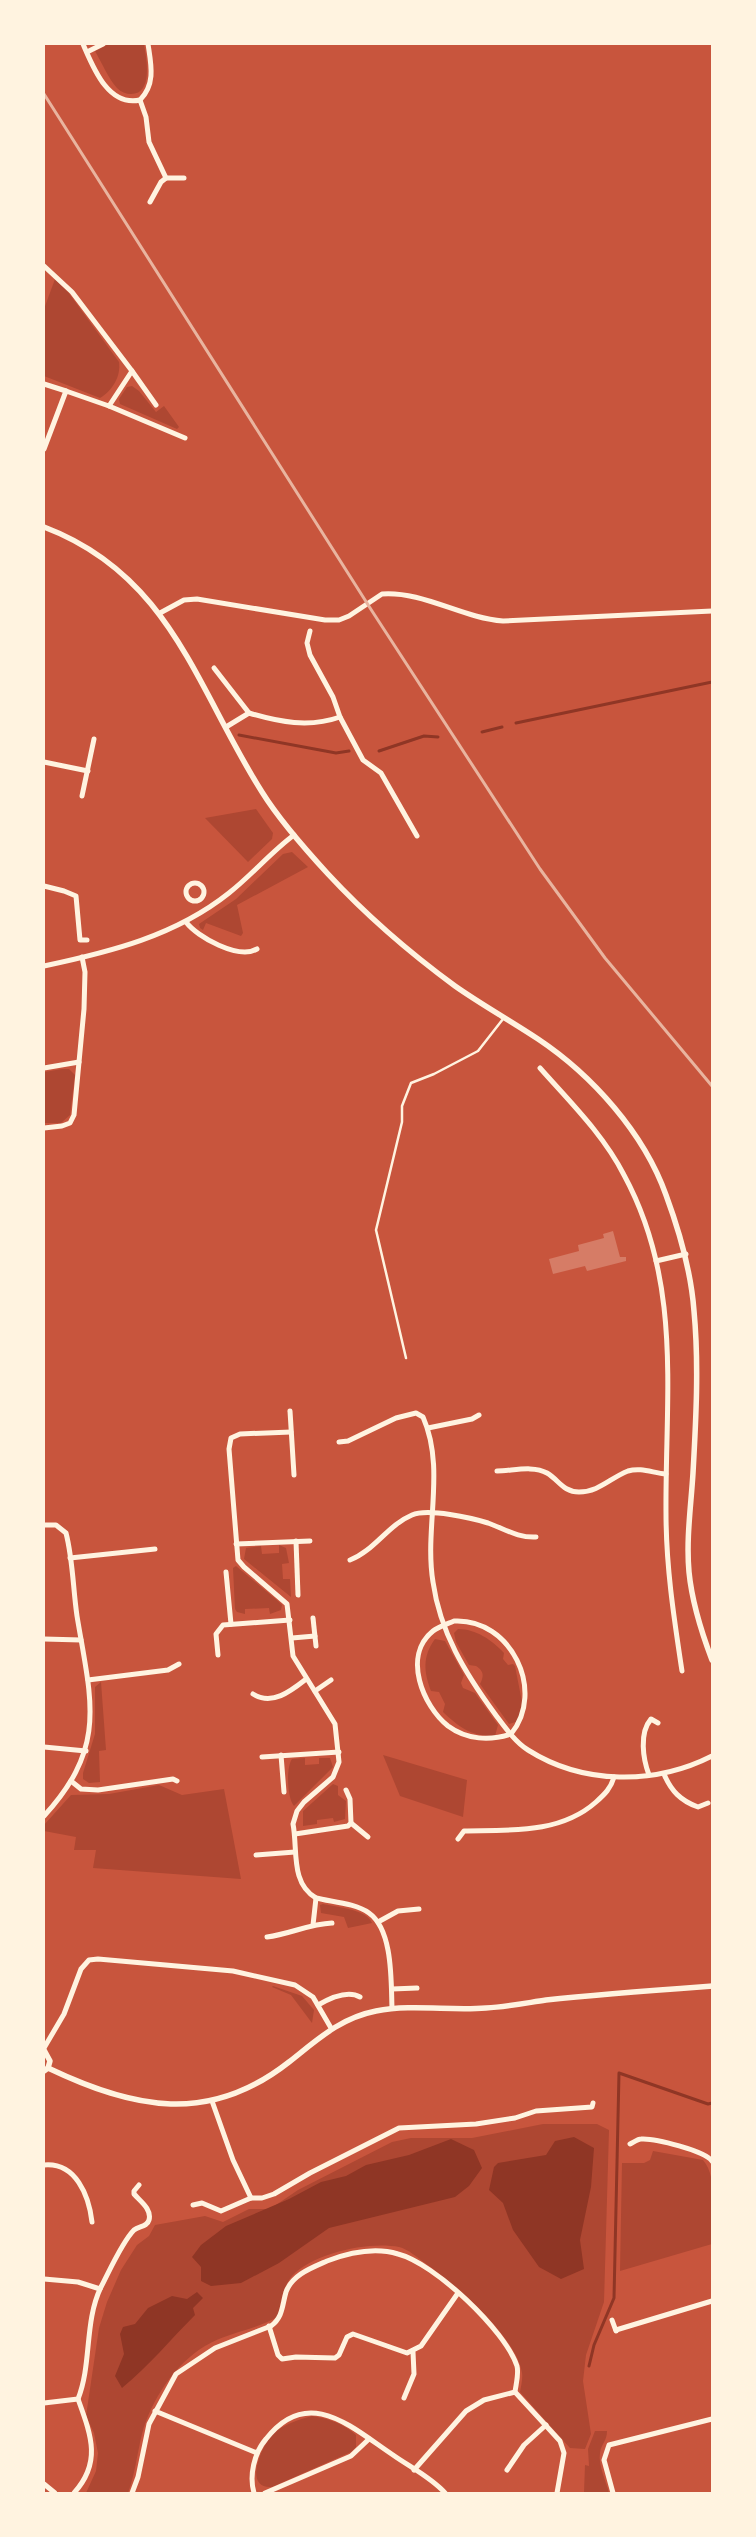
<svg xmlns="http://www.w3.org/2000/svg" width="756" height="2537" viewBox="0 0 756 2537" font-family="Jost,sans-serif">
<rect width="100%" height="100%" fill="#c8553d"/>
<!-- green -->
<g fill="#ae4732">
<path d="M109 44H144C146 57 154 94 131 94 126 94 121 92 117 88 108 78 102 63 95 51Z"/>
<path d="M55 279 68 292 119 362C121 376 113 390 100 398L44 376V309Z"/>
<polygon points="132,386 139,391 156,412 164,406 179,427 177,429 120,404 119,399 127,387"/>
<polygon points="256,809 273,833 272,839 248,862 205,818"/>
<polygon points="292,852 308,867 237,905 243,933 241,936 206,923 203,930 200,928 199,924 236,899 283,854"/>
<polygon points="62,1069 69,1069 75,1075 70,1115 61,1123 44,1123 44,1072"/>
<polygon points="279,1545 286,1548 289,1563 282,1564 283,1579 290,1579 291,1597 244,1559 246,1548 261,1546 262,1554 279,1553"/>
<polygon points="236,1566 278,1601 282,1605 281,1610 270,1614 269,1608 245,1609 245,1614 237,1612 235,1609 233,1568"/>
<path d="M458 1629C476 1629 492 1640 504 1653L503 1659 508 1665 513 1664 515 1666 522 1702 519 1721 509 1724 480 1684C484 1676 484 1671 476 1666L469 1665 456 1642 454 1633Z"/>
<path d="M435 1639 445 1641 464 1675 461 1683 463 1688 475 1693 498 1725 495 1736C472 1737 459 1727 443 1712L445 1704 439 1692 431 1691C424 1672 422 1657 435 1639Z"/>
<polygon points="101,1682 106,1750 99,1751 100,1782 89,1783 83,1779 83,1773 95,1734 95,1687"/>
<polygon points="383,1755 467,1780 463,1817 400,1796"/>
<path d="M305 1758V1765L319 1764V1758H330L333 1767 294 1806C287 1798 286 1767 292 1759Z"/>
<polygon points="333,1784 338,1786 338,1795 346,1801 345,1819 334,1822 333,1818 317,1820 317,1824 303,1826 303,1811"/>
<polygon points="159,1785 182,1795 224,1789 241,1879 93,1868 96,1850 74,1850 76,1837 44,1831 44,1825 71,1795 109,1794"/>
<path d="M323 1904C336 1907 367 1909 372 1923L348 1928 344 1917 321 1913 320 1905Z"/>
<polygon points="273,1986 302,1996 314,2010 312,2023 291,1995 272,1987"/>
<path d="M543 2124H597L609 2130 604 2302 586 2355 583 2381 591 2434 585 2449 570 2448 520 2392C521 2386 523 2378 522 2373 517 2337 454 2284 425 2263 418 2258 408 2249 399 2247 369 2241 313 2253 292 2276 283 2287 280 2302 279 2316 256 2330 228 2332 205 2346 175 2364 151 2400 142 2434 137 2454 135 2474 128 2493H86L96 2471 98 2453 94 2433 86 2416 99 2328 107 2302 121 2270 137 2245 149 2236 155 2225 205 2216 223 2222 249 2209H270L298 2190 392 2142 411 2138H472Z"/>
<path d="M653 2151 703 2160C719 2178 712 2221 712 2244L620 2271 622 2163H644L650 2160Z"/>
<path d="M312 2416C330 2419 342 2423 356 2435V2447L351 2452 272 2487C242 2489 262 2445 273 2434 284 2424 298 2420 312 2416Z"/>
<path d="M595 2431H607C607 2441 601 2444 600 2453 598 2465 606 2481 609 2493H584L585 2465 589 2466 588 2449Z"/>
</g>
<!-- water -->
<g fill="#8f3625">
<polygon points="574,2137 594,2148 591,2187 580,2240 584,2269 561,2279 539,2267 513,2230 503,2203 489,2190 494,2167 498,2163 546,2155 555,2141"/>
<polygon points="451,2139 474,2150 482,2168 469,2186 455,2197 329,2228 279,2263 241,2283 211,2286 201,2281 201,2267 192,2257 201,2245 226,2226 289,2199 321,2182 346,2176 366,2165 409,2155"/>
<path d="M197 2292 203 2298 193 2308 195 2315C170 2340 149 2366 122 2388L115 2376 124 2354 120 2334 123 2327 135 2324 148 2308 172 2296 187 2299Z"/>
</g>
<g fill="none" stroke-linecap="round" stroke-linejoin="round">
<!-- stream -->
<g stroke="#8f3625" stroke-width="3">
<polyline points="516,723 712,682"/>
<polyline points="482,732 502,727"/>
<polyline points="239,735 336,753 349,751"/>
<polyline points="379,751 424,736 438,737"/>
<polyline points="589,2366 594,2345 614,2298 619,2073 708,2104 712,2103"/>
</g>
</g>
<!-- building -->
<polygon fill="#d67c66" points="613,1231 620,1257 626,1257 626,1261 587,1271 585,1266 553,1274 549,1259 579,1251 578,1245 604,1238 603,1234"/>
<g fill="none" stroke-linecap="round" stroke-linejoin="round">
<!-- service -->
<polyline stroke="#fff3e0" stroke-width="2.5" points="406,1358 376,1230 402,1122 402,1106 411,1083 434,1074 478,1051 503,1019"/>
<!-- minor -->
<g stroke="#fff3e0" stroke-width="5">
<path d="M83 44C93 67 108 107 140 100L146 117 149 142 166 178H184"/>
<polyline points="87,52 103,44"/>
<path d="M140 100C156 84 151 64 148 44"/>
<polyline points="150,202 161,182 166,178"/>
<polyline points="44,266 72,292 132,371 109,406 66,391 44,449"/>
<polyline points="132,371 156,405"/>
<polyline points="44,384 66,391"/>
<polyline points="109,406 185,438"/>
<path d="M160 613 184 600 197 599 325 620H339L349 616 382 594C423 591 462 618 503 621L712 611"/>
<polyline points="310,631 307,643 310,655 333,697 340,717 363,760 381,773 417,836"/>
<polyline points="214,668 249,713"/>
<path d="M226 727 249 713C279 722 309 728 340 717"/>
<polyline points="44,762 88,771"/>
<polyline points="82,796 94,739"/>
<circle cx="195" cy="892" r="9"/>
<polyline points="44,886 64,891 76,896 80,940 87,940"/>
<path d="M186 922C197 937 239 960 257 949"/>
<path d="M44 966C110 952 175 936 229 893 252 875 271 852 294 835"/>
<polyline points="44,1068 79,1062"/>
<path d="M540 1068C570 1102 603 1134 624 1175 683 1284 665 1395 666 1513 666 1567 674 1618 682 1671"/>
<polyline points="44,1128 62,1126 70,1123 74,1115 84,1009 85,972 82,957"/>
<polyline points="656,1261 686,1254"/>
<polyline points="290,1411 294,1475"/>
<polyline points="428,1428 472,1419 479,1415"/>
<path d="M291 1432 240 1434 231 1438 229 1449 238 1560 244 1567 287 1604 293 1656 335 1724 339 1762 333 1777 304 1802 297 1811 293 1824C298 1849 290 1883 316 1898 332 1902 355 1903 369 1913 393 1930 391 1981 392 2008"/>
<path d="M339 1442 348 1441 396 1418 416 1413 423 1417C446 1469 424 1528 433 1582 440 1632 465 1673 495 1714 504 1726 515 1742 528 1750 583 1785 655 1785 712 1756"/>
<path d="M497 1471C512 1471 533 1465 547 1473 559 1480 563 1492 579 1492 599 1492 610 1478 628 1471 641 1467 653 1473 666 1474"/>
<path d="M44 1525H56L66 1533C73 1560 73 1589 77 1616 91 1701 108 1746 44 1816"/>
<polyline points="296,1541 298,1595"/>
<polyline points="236,1544 310,1541"/>
<polyline points="70,1558 155,1549"/>
<path d="M350 1560C374 1551 388 1525 412 1515 428 1508 472 1518 488 1523 505 1529 518 1538 536 1537"/>
<polyline points="226,1572 231,1624"/>
<polyline points="313,1618 316,1646"/>
<path d="M454 1621C511 1618 546 1691 511 1734 490 1741 467 1740 448 1726 423 1706 402 1656 433 1631 438 1627 447 1624 454 1621Z"/>
<polyline points="292,1638 315,1636"/>
<polyline points="44,1639 81,1640"/>
<polyline points="218,1655 216,1634 223,1625 290,1620"/>
<polyline points="88,1680 168,1670 179,1664"/>
<polyline points="315,1691 331,1680"/>
<path d="M253 1694C272 1706 291 1691 305 1680"/>
<polyline points="44,1747 86,1751"/>
<polyline points="281,1755 284,1792"/>
<polyline points="262,1757 339,1752"/>
<path d="M664 1774C671 1791 681 1801 698 1807L708 1803"/>
<path d="M649 1775C643 1759 639 1733 651 1719L658 1723"/>
<polyline points="71,1781 81,1789 98,1790 173,1779 177,1781"/>
<polyline points="351,1823 368,1837"/>
<polyline points="295,1834 348,1826 351,1823 350,1799 346,1790"/>
<path d="M458 1839 464 1831C510 1830 560 1834 596 1802 605 1794 611 1788 614 1777"/>
<polyline points="256,1855 295,1852"/>
<polyline points="378,1922 398,1911 419,1909"/>
<polyline points="313,1925 316,1898"/>
<path d="M267 1937C290 1934 309 1924 332 1923"/>
<polyline points="392,1989 417,1988"/>
<path d="M318 2005C330 1998 348 1990 360 1997"/>
<polyline points="44,2048 64,2014 81,1969 89,1960 98,1959 233,1971 295,1985 313,1997 331,2028"/>
<polyline points="212,2101 233,2160 251,2198"/>
<path d="M630 2144C634 2142 638 2139 641 2139 655 2138 705 2151 712 2161"/>
<path d="M44 2165C76 2162 89 2196 92 2222"/>
<polyline points="193,2205 202,2203 221,2211 251,2198 262,2198 274,2194 310,2173 399,2128 476,2124 515,2118 536,2111 592,2107 593,2103"/>
<polyline points="44,2279 78,2282 100,2289"/>
<polyline points="612,2320 616,2331"/>
<polyline points="269,2326 278,2355 282,2359 296,2357 335,2358 339,2355 347,2337 353,2334 407,2353 421,2346 458,2293"/>
<polyline points="616,2330 712,2301"/>
<polyline points="404,2398 414,2374 413,2352"/>
<path d="M44 2403 78 2399C92 2364 84 2322 101 2287 109 2272 122 2242 134 2230 139 2226 147 2227 149 2220 152 2209 140 2201 134 2194V2191L139 2185"/>
<polyline points="155,2411 257,2453"/>
<polyline points="414,2470 466,2411 484,2400 515,2392"/>
<polyline points="507,2470 524,2445 546,2425"/>
<polyline points="44,2484 55,2493"/>
<path d="M74 2493C102 2462 91 2435 78 2399"/>
<path d="M132 2493 138 2477 149 2424 176 2374 215 2348 271 2326C283 2317 282 2306 286 2292 292 2275 311 2268 327 2261 348 2253 375 2247 398 2254 434 2263 505 2330 517 2366 519 2374 516 2384 515 2392L560 2441 564 2453 557 2493"/>
<path d="M254 2493C249 2476 254 2453 266 2439 308 2385 351 2427 393 2455 410 2467 432 2478 445 2493"/>
<polyline points="265,2493 351,2456 369,2439"/>
<polyline points="613,2493 604,2460 609,2445 712,2419"/>
</g>
<!-- tertiary -->
<g stroke="#fff3e0" stroke-width="5.5">
<path d="M44 527C171 575 196 688 262 792 280 821 305 849 328 874 366 915 410 953 455 986 482 1005 511 1021 538 1039 592 1075 644 1133 666 1195 680 1233 691 1270 694 1311 699 1364 696 1420 693 1473 691 1506 686 1539 689 1572 692 1603 701 1631 712 1660"/>
<polyline points="44,2050 50,2061 48,2068 44,2071"/>
<path d="M48 2068C134 2109 209 2125 289 2062 317 2040 340 2018 376 2011 412 2004 450 2011 486 2008 506 2007 526 2003 546 2000 601 1994 657 1990 712 1986"/>
</g>
<!-- rail -->
<polyline stroke="#e9b49f" stroke-width="3" points="44,94 372,611 540,869 605,958 712,1086"/>
</g>
<!-- border -->
<rect width="756" height="2537" fill="none" stroke="#fff3e0" stroke-width="90"/>
</svg>
